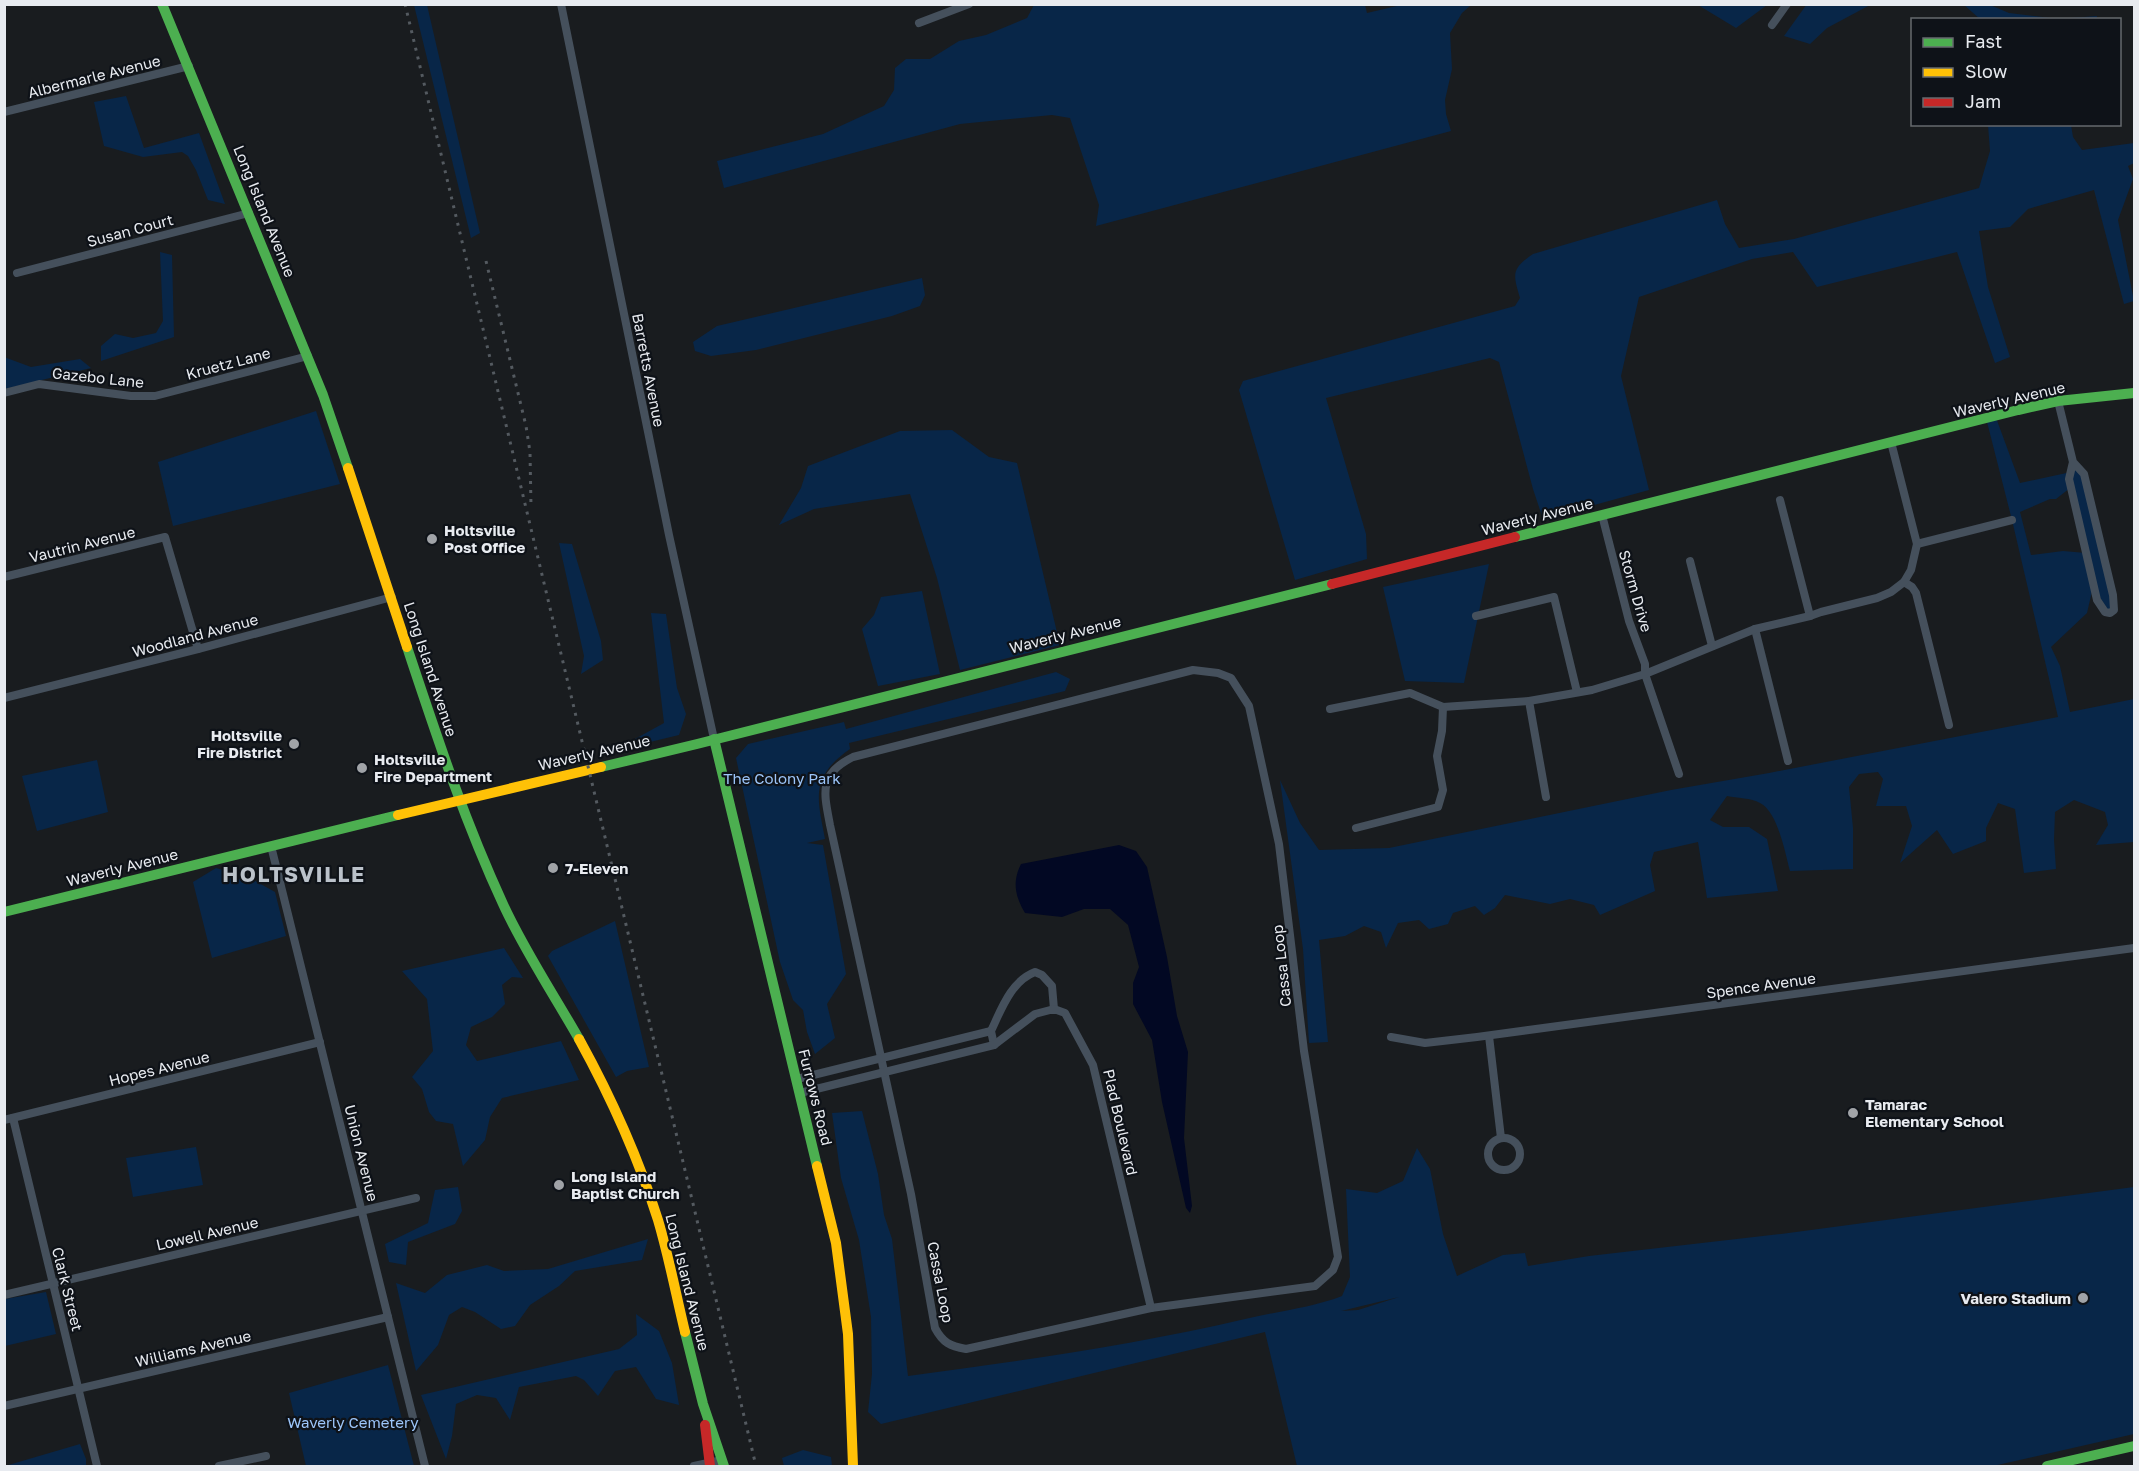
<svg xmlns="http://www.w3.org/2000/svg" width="2139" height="1471" viewBox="0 0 2139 1471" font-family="'Golos Text',sans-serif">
<rect width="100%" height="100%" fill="#191c1f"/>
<!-- green -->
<g fill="#082648" fill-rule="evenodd">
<polygon points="1807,4 1870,4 1870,5 1827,28 1810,44 1784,36"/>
<polygon points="414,5 427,5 480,233 471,238"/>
<polygon points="1365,5 1367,13 1401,5 1471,5 1462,13 1450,33 1452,69 1445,100 1446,114 1451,131 1096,226 1099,205 1070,118 1052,115 960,124 724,188 717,161 823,134 884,106 894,90 895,68 906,59 930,59 959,41 986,35 1027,18 1034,5"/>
<polygon points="1698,5 1767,5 1736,28"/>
<polygon points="1964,5 1990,5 2009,13 2059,19 2097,16 2096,20 1980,19"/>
<polygon points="126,96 144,148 199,133 225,204 208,200 196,170 188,156 182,152 143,157 104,146 94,102"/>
<path d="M1988 125H2071L2073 137 2082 150 2134 143V163L2128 166 2133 179 2118 220 2134 301 2124 304 2094 190 2028 209 2010 227 1979 231 1988 287 2010 357 1995 363 1957 252 1817 287 1793 252 1752 259 1639 297 1621 376 1649 490 1543 519 1533 489 1499 362 1490 358 1326 398 1366 534 1367 559 1295 580 1239 390 1243 381 1515 306 1520 298C1513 274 1511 269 1533 254L1717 200 1725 224 1739 248 1794 239 1979 188 1990 151Z"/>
<polygon points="160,252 172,255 174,337 101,361 101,346 115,334 133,338 156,333 163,321"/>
<polygon points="922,278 925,295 920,306 892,316 756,350 711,356 695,351 693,342 717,326"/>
<polygon points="4,357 31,367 80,359 91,368 5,389"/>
<polygon points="316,411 340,484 173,526 158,462"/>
<path d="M1995 415 2020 483 2071 472 2073 462 2084 474 2113 595 2110 613 2093 587 2087 613 2051 647 2060 666 2070 712 2134 699V842L2096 845 2108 825 2105 812 2074 800 2055 812 2054 840 2056 869 2024 873 2015 809 1998 803 1986 828V841L1953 854 1937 830 1900 863 1912 826 1906 806H1876L1883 779 1878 772 1859 774 1849 787 1853 828V869L1790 871C1785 853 1778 812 1760 803 1751 798 1737 798 1727 796L1710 820 1723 827H1749L1767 839 1778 891 1707 898 1698 842 1654 852 1650 865 1655 891 1600 915 1594 905 1570 899 1550 904 1505 895 1495 908 1484 915 1475 906 1453 913 1448 924 1429 929 1419 920 1398 923 1386 948 1381 932 1364 926 1345 936 1319 940 1328 1042 1309 1043 1303 949 1280 780 1300 823 1319 850 1389 848 1671 790 1769 773 2058 717 2012 520 1986 418ZM2070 488 2086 553 2063 551 2031 555 2020 512 2050 499H2056Z"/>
<polygon points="952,430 989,457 1017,463 1060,645 960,670 937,578 910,494 814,509 779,525 801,488 808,466 900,431"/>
<polygon points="559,543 572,544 601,641 603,660 581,674 584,656"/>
<polygon points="1489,564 1464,683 1405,681 1383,587"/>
<polygon points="922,591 940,674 878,686 862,629 874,615 881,597"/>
<polygon points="651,613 666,614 677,688 686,714 679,735 613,751 664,723"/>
<path d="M1056 672 1070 679 1065 691 849 743 850 749C810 777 817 797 825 839L807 843 823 845 846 974 827 1004 835 1038 815 1054 807 1032 803 1010 793 1000 780 962 736 758 748 744 844 722 846 729Z"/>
<polygon points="97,760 108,812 37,831 22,776"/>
<polygon points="216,868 248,877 275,892 286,936 212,958 193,882"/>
<polygon points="615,921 649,1067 627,1071 616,1077 548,956 552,951"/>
<polygon points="504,948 523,978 512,977 502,985 505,1004 492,1017 471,1027 466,1045 477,1061 561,1041 579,1080 502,1098 490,1117 485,1140 463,1166 453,1124 436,1121 429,1112 422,1089 412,1077 433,1051 427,999 402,971"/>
<path d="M862 1111 878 1174 884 1215 892 1239 908 1376C1021 1361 1134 1345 1245 1319 1278 1311 1311 1308 1342 1296L1350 1277 1346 1189 1377 1193 1403 1181 1417 1148 1430 1169 1443 1234 1457 1276 1503 1255 1525 1253 1528 1266 1589 1256 1781 1234 2134 1187V1434L1993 1466H1297L1265 1332 881 1424 868 1412 872 1374 871 1317 859 1240 841 1178 832 1113ZM1399 1297 1358 1310 1341 1311Z"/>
<polygon points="196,1147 203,1185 133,1197 126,1158"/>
<polygon points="458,1187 462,1211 455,1224 408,1242 406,1265 389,1262 385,1244 428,1223 435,1190"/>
<polygon points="648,1239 642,1260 575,1271 559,1286 530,1305 515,1326 501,1329 475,1312 462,1307 449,1315 438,1345 416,1371 396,1283 425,1293 447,1275 487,1265 504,1271 548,1269"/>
<polygon points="46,1292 56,1334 5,1346 5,1299"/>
<polygon points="636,1314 659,1331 672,1363 679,1405 656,1399 636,1367 615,1371 598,1396 584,1380 576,1376 519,1387 510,1420 496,1398 477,1395 456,1404 452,1436 446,1459 421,1395 619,1349 637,1335"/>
<polygon points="388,1365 414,1466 306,1466 289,1393"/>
<polygon points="80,1444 86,1459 86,1466 5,1466"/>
<polygon points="803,1450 831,1457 832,1466 784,1466 782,1458"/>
</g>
<!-- water -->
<path fill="#020823" d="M1119 845 1136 851 1147 867 1167 957 1177 1016 1188 1052 1184 1138 1192 1206 1190 1213 1186 1208 1162 1102 1152 1040 1133 1004V983L1139 967 1128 925 1110 909H1084L1062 917 1025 913C1015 896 1012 882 1021 864Z"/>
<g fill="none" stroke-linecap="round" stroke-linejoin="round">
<!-- street -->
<g stroke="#45505c" stroke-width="8">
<polyline points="561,4 669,535 714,739"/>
<polyline points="919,23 969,4"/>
<polyline points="1772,25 1787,4"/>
<polyline points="4,112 189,66"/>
<polyline points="17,273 249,213"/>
<polyline points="4,393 39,384 131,396 155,396 308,356"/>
<polyline points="2058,401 2073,462 2084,474 2113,595 2114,610 2110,613 2105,612 2097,600 2069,479 2073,462"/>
<polyline points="1780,500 1810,616"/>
<polyline points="1602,515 1629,621 1645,664 1645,674 1679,774"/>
<polyline points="1917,544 2012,520"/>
<polyline points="1690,561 1712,646"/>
<polyline points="4,577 165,537 198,649"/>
<polyline points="1904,582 1912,587 1916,593 1949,725"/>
<polyline points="1476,616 1554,597 1577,692"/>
<polyline points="1755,629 1788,761"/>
<path d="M1193 670 1218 673 1231 678 1249 706 1279 844 1304 1051 1338 1257 1333 1270 1315 1286 1151 1308 966 1349C950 1346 943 1343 935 1328L911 1194 830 825C824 793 818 774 853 757Z"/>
<polyline points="4,698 198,649 392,597"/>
<polyline points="1529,701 1546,797"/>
<polyline points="1330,709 1410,693 1443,707 1529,701 1592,690 1645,674 1755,629 1810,616 1821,612 1877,598 1891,592 1904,582 1911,570 1917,544 1891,442"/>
<polyline points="1356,828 1438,807 1443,790 1437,756 1442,731 1443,707"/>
<polyline points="271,846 425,1466"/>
<polyline points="1489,1036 1501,1138"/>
<polyline points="1391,1037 1425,1043 1477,1037 2134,948"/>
<path d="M994 1045 991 1031C1001 1010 1011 981 1035 972L1042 975 1052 986 1054 1009"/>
<polyline points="797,1079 991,1031"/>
<polyline points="800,1093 994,1045 1035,1014 1054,1009 1065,1013 1093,1065 1151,1308"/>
<polyline points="13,1118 97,1466"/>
<polyline points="4,1120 320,1042"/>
<circle cx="1504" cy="1154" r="16"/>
<polyline points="4,1295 416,1198"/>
<polyline points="4,1406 388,1317"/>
<polyline points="219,1466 266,1456"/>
<polyline points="694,1466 722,1460"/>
</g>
<!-- fast -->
<g stroke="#4caf50" stroke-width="10">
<polyline points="162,4 323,395 348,468"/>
<polyline points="1515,537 2018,410 2058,401 2134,393"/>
<path d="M407 647C436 734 464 820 503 904 524 950 554 995 579 1039"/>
<polyline points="714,739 817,1166"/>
<polyline points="601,767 697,744 1332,584"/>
<polyline points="4,912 398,815"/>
<polyline points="685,1332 703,1404 724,1466"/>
<polyline points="2047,1466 2134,1446"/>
</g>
<!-- slow -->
<g stroke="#ffc107" stroke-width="10">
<polyline points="348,468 407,647"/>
<polyline points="398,815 601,767"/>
<path d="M579 1039C611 1097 638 1157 658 1220 669 1257 676 1295 685 1332"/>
<polyline points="817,1166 836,1243 848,1334 853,1466"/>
</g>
<!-- jam -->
<g stroke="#c62828" stroke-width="10">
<polyline points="1332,584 1515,537"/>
<polyline points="705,1425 710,1466"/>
</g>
<!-- rail -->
<g stroke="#545a60" stroke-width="3" stroke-dasharray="3 6" stroke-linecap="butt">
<polyline points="405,4 756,1466"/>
<polyline points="486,261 526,426 530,452 531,507"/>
</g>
</g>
<!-- markers -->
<g fill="#a0a3a7" stroke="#0e1218" stroke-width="2">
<circle cx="432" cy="539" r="6"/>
<circle cx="294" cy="744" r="6"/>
<circle cx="362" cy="768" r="6"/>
<circle cx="553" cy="868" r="6"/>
<circle cx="1853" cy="1113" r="6"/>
<circle cx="559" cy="1185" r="6"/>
<circle cx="2083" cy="1298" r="6"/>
</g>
<g text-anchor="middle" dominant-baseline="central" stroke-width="4.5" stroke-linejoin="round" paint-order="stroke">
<!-- street labels -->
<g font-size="15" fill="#e8ebf0" stroke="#0e1218">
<text transform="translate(94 76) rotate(-14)">Albermarle Avenue</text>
<text transform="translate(265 211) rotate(68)">Long Island Avenue</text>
<text transform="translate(130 230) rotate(-15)">Susan Court</text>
<text transform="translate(228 363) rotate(-15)">Kruetz Lane</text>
<text transform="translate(649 370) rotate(79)">Barretts Avenue</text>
<text transform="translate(98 377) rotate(6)">Gazebo Lane</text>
<text transform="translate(2009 399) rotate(-13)">Waverly Avenue</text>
<text transform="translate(1537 516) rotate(-14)">Waverly Avenue</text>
<text transform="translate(82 544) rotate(-14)">Vautrin Avenue</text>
<text transform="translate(1636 591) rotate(74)">Storm Drive</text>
<text transform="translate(1065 634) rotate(-14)">Waverly Avenue</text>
<text transform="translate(195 635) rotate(-15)">Woodland Avenue</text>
<text transform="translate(431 669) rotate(72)">Long Island Avenue</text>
<text transform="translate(594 752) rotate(-13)">Waverly Avenue</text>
<text transform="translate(122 867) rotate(-14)">Waverly Avenue</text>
<text transform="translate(1281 966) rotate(-96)">Cassa Loop</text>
<text transform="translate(1761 985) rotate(-8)">Spence Avenue</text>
<text transform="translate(159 1068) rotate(-14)">Hopes Avenue</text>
<text transform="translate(816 1097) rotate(76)">Furrows Road</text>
<text transform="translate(1121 1122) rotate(77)">Plad Boulevard</text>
<text transform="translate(362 1153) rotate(76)">Union Avenue</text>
<text transform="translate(207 1233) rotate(-13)">Lowell Avenue</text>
<text transform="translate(688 1282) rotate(76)">Long Island Avenue</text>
<text transform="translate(941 1282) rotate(79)">Cassa Loop</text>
<text transform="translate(68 1289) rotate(76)">Clark Street</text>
<text transform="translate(193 1348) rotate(-13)">Williams Avenue</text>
</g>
<!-- poi labels -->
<g font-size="15" font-weight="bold" fill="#e8ebf0" stroke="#0e1218" text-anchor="start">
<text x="444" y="530">Holtsville<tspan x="444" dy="17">Post Office</tspan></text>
<text x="282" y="735" text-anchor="end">Holtsville<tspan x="282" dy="17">Fire District</tspan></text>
<text x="374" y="759">Holtsville<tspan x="374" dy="17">Fire Department</tspan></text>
<text x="565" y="868">7-Eleven</text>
<text x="1865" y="1104">Tamarac<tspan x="1865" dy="17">Elementary School</tspan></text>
<text x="571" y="1176">Long Island<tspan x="571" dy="17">Baptist Church</tspan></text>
<text x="2071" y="1298" text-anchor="end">Valero Stadium</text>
</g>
<!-- park labels -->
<g font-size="15" fill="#9cc5f9" stroke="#0e1218">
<text x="782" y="778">The Colony Park</text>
<text x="353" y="1422">Waverly Cemetery</text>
</g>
<!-- district labels -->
<g font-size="21" font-weight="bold" letter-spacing="1.5" fill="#bbc2ca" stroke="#0e1218">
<text x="294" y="874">HOLTSVILLE</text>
</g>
</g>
<!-- border -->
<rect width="2139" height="1471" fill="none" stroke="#e8ebf0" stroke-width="12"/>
<!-- legend -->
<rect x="1911" y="18" width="210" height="108" fill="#0e1218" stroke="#65696e" stroke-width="1.5"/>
<rect x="1923" y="38" width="30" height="9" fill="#4caf50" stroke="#65696e" stroke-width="1.5"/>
<text x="1965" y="48" font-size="18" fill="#e8ebf0">Fast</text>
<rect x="1923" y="68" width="30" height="9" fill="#ffc107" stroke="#65696e" stroke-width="1.5"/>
<text x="1965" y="78" font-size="18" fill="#e8ebf0">Slow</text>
<rect x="1923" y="98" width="30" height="9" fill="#c62828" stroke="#65696e" stroke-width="1.5"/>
<text x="1965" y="108" font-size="18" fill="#e8ebf0">Jam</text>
</svg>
